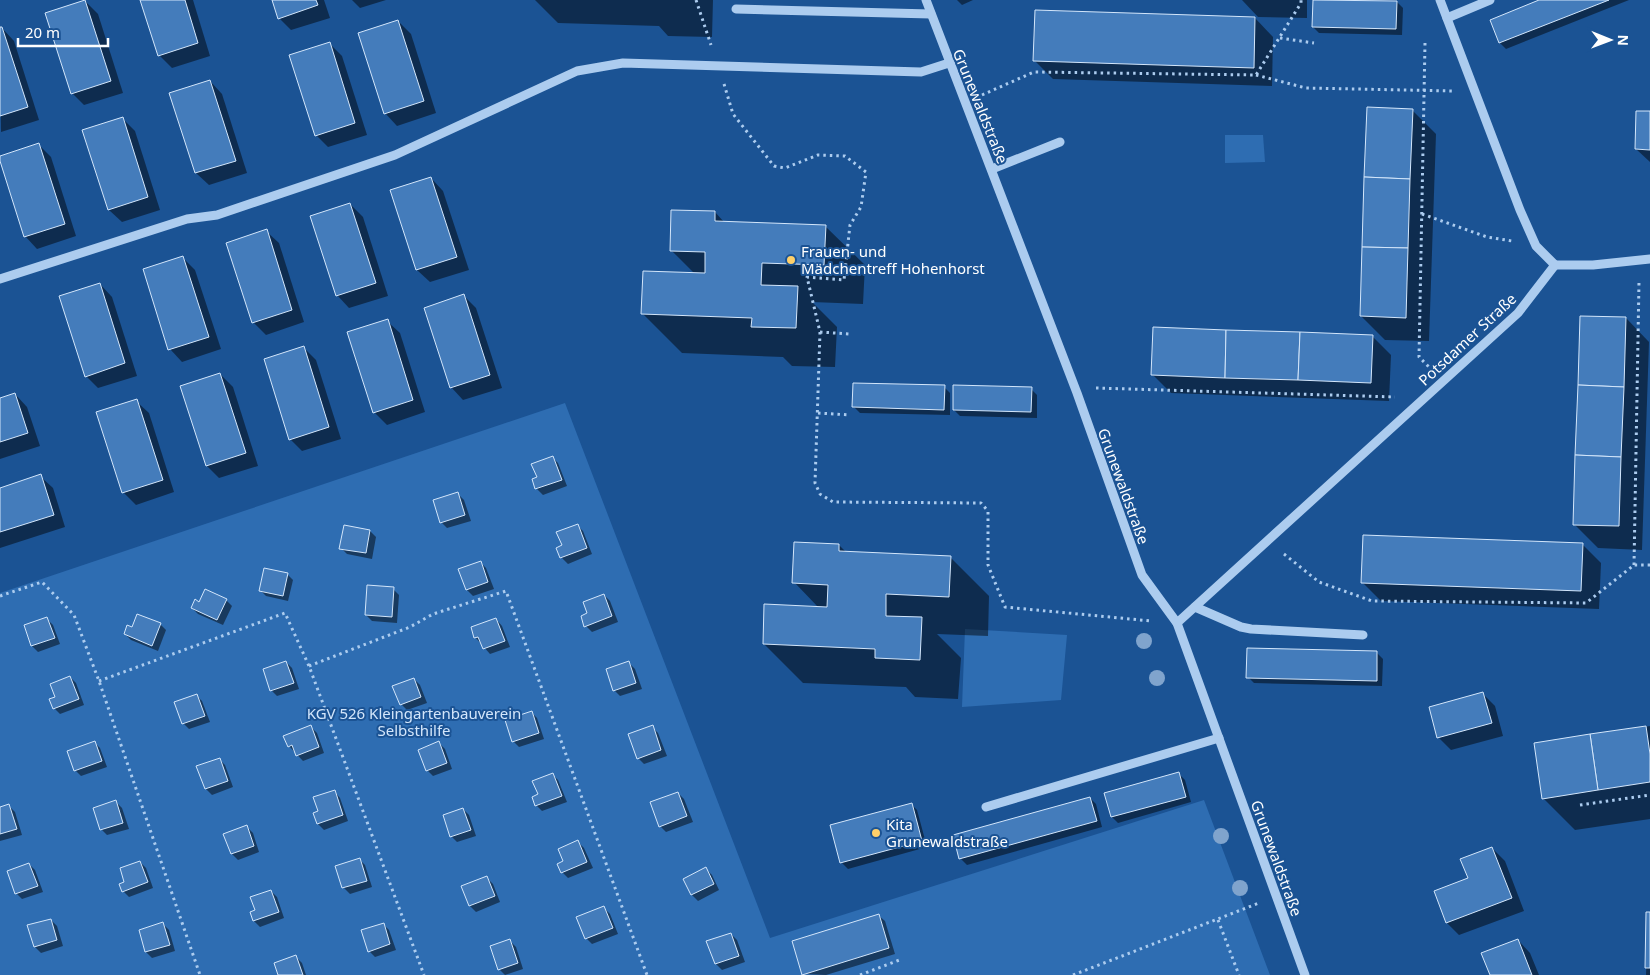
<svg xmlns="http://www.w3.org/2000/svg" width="1650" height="975" viewBox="0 0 1650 975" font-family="'Noto Sans',sans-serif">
<rect width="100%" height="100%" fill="#1b5394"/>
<!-- green -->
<g fill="#2e6db2">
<polygon points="1225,135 1263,135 1265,162 1225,163"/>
<polygon points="565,403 770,938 1204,800 1270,975 0,975 0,593"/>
<polygon points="965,629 1067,635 1061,700 962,707"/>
</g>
<!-- shadow -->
<g fill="#0007">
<polygon points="142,0 193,0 210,56 172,68 159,55"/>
<polygon points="273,0 324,0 330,18 291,30 279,18"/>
<polygon points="352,0 386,0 360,8"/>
<polygon points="535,0 713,0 712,37 668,36 659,26 558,23"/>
<polygon points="957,0 973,0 962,5"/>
<polygon points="1242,0 1307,0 1307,18 1258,17"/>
<polygon points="1542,0 1629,0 1506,49 1500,43 1491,20"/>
<polygon points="85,1 98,14 123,93 84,105 72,93"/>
<polygon points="1397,2 1403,8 1402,35 1319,33 1313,27"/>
<polygon points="1255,18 1273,37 1272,86 1053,79 1035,61"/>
<polygon points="398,21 411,34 436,113 397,126 385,113"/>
<polygon points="2,28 14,41 39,120 1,132 0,29"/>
<polygon points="329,43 342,56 367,135 328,147 316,135"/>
<polygon points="210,81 222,94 247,173 209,185 196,173 171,93"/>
<polygon points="1412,110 1436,134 1429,341 1385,340 1361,316"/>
<polygon points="1650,112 1650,162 1636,149"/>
<polygon points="122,118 135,131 160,210 122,222 109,210"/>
<polygon points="39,145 51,157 76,236 37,249 25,236 0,157"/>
<polygon points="431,178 443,191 469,270 430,282 417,270 392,191"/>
<polygon points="350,204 363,217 388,296 349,308 337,295"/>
<polygon points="715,212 724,222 825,226 865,265 863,304 812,302 837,327 835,367 792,366 783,357 682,353 643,314 695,274 671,250"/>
<polygon points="266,231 279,243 304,322 266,335 253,322"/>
<polygon points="183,258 195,270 221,349 182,362 170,349"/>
<polygon points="100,284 112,297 137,376 98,388 86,376"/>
<polygon points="464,296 476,308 502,388 463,400 451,387"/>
<polygon points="1626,318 1649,342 1642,550 1598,548 1574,524"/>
<polygon points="387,321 400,333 425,412 387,425 374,412"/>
<polygon points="1372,336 1391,355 1389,401 1171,393 1153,375"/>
<polygon points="303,347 316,360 341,439 302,451 290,439"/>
<polygon points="220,374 233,387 258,466 219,478 207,466"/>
<polygon points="944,387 950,393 950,415 860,413 854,407"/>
<polygon points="1031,389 1037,395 1037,418 960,416 954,410"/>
<polygon points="15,394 27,407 40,446 0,459 0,399"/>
<polygon points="136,401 149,413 174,492 136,505 123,492"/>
<polygon points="552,457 558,463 567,486 543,495 537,489 533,480 538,478"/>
<polygon points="40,476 53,488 65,527 0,548 0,489"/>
<polygon points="458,494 464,500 471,521 447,528 441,522"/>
<polygon points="577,525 583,531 592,554 568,564 562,558 558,548 563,546"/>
<polygon points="370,531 376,537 372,559 347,554 341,548"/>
<polygon points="1582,544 1601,563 1599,609 1381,601 1363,583"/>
<polygon points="839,545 846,552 950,557 989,596 988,636 937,634 961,658 958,699 915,697 906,687 803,683 764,644 819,608 794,582"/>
<polygon points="480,562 486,568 494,589 473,596 467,590 460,570"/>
<polygon points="287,574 293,580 288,601 266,596 260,590"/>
<polygon points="393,589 399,595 397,623 372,621 366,615"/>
<polygon points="604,595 610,601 618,622 592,632 586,626 588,614"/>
<polygon points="226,600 232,606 223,625 198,614 192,608 200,603"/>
<polygon points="47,619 53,625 60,644 38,652 32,646 25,626"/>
<polygon points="496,619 502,626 510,647 490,654 475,637"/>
<polygon points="160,624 166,630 158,651 131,640 125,634 133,628"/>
<polygon points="1377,653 1383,659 1382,686 1254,683 1248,677"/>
<polygon points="286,662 292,668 299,689 277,696 271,690"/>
<polygon points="629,663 635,669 642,689 620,696 614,690"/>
<polygon points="70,677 76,683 84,705 60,714 54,708 56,698"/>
<polygon points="414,679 420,685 427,703 407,710 401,704"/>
<polygon points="1483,694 1495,706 1503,736 1451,750 1438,737"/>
<polygon points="196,695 202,701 210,722 189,729 183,723"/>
<polygon points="531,712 537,718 544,739 519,747 513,741"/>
<polygon points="1650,726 1650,819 1575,830 1543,798 1535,744"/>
<polygon points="311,727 317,733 324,753 303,761 289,746"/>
<polygon points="652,727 658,733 667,756 644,764 638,758"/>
<polygon points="94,742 100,748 107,767 81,776 75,770"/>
<polygon points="439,743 445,749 452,769 433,776 427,770"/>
<polygon points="219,759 225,765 233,787 212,795 206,789"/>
<polygon points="552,774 558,780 567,802 542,811 536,805 539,795"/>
<polygon points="1179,774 1185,780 1191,802 1118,823 1112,817"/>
<polygon points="334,791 340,798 348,821 324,830 318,824"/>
<polygon points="678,793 684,799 693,822 666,832 660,826"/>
<polygon points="1090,798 1096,804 1102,827 967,865 961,859 954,836"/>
<polygon points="116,802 122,808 129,829 107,835 101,829"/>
<polygon points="911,804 917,810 927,847 848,869 842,863 832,826"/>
<polygon points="9,806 15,812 22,835 0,841 0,808"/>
<polygon points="463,809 469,815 476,836 457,842 451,836"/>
<polygon points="247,827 253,833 259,852 238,860 232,854"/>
<polygon points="578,842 584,848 593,868 568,878 562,872 564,862"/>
<polygon points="1492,848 1505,861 1524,911 1459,935 1447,923 1435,892 1470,878"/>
<polygon points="359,859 365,865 372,887 350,894 344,888 337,867"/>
<polygon points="140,862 146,868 153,888 129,897 123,891 126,882"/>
<polygon points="29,864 35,870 43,892 22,899 16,893"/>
<polygon points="706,869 712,875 719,890 698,901 692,895"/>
<polygon points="487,878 493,884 500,902 476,912 470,906 463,887"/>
<polygon points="271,891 277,897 284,918 260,927 254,921 251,913 257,911"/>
<polygon points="604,908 610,914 618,934 592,944 586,938"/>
<polygon points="1648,913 1650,913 1650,975 1646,975"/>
<polygon points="878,915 885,921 895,954 826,975 803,974"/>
<polygon points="51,920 57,926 63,946 41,953 35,947"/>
<polygon points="163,924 169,930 175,951 152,958 146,952 140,931"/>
<polygon points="383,924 389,930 396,950 375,957 369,951"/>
<polygon points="731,934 737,940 745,962 722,970 716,964"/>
<polygon points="1518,940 1530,953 1539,975 1491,975"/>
<polygon points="510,941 516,947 523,969 505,975 499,969"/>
<polygon points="296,957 302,963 306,975 280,975"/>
</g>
<!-- building -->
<g fill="#447cbb" stroke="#d3e6fb">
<polygon points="85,0 111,81 71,94 45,13"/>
<polygon points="140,0 185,0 198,43 158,56"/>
<polygon points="272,0 316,0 318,5 278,19"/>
<polygon points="1313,0 1397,1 1396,29 1312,27"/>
<polygon points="1539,0 1609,0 1499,43 1490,20"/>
<polygon points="1035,10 1255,17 1254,68 1033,61"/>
<polygon points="398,20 424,101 384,114 358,33"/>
<polygon points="0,27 2,27 28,107 0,116"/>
<polygon points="330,42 355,123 315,136 289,55"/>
<polygon points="210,80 236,161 195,173 169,93"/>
<polygon points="1367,107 1413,109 1410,179 1364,177"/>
<polygon points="1636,111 1650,111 1650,150 1635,149"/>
<polygon points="123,117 148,197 108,210 82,130"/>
<polygon points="39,143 65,224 24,237 0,161 0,156"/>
<polygon points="431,177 457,257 416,270 390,190"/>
<polygon points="1364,177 1410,179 1408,248 1362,247"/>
<polygon points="350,203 376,283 336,296 310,216"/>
<polygon points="671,210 715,211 715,221 826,225 824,265 762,263 761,285 798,286 796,328 751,327 752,318 641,314 643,271 705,273 705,252 670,251"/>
<polygon points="267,229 292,310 252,323 226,243"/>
<polygon points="1362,247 1408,248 1406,318 1360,316"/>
<polygon points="183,256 209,337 168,350 143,269"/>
<polygon points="100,283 125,363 85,377 59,296"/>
<polygon points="464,294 490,375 450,388 424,308"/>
<polygon points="1580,316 1626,317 1624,387 1578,385"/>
<polygon points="388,319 413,400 373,413 347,332"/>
<polygon points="1153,327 1226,330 1225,378 1151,375"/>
<polygon points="1226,330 1300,332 1298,380 1225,378"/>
<polygon points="1300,332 1373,335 1371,383 1298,380"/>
<polygon points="304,346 329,427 289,440 264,359"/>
<polygon points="220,373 246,453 206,466 180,386"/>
<polygon points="853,383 945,385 944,410 852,407"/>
<polygon points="953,385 1032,387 1031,412 953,410"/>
<polygon points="1578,385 1624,387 1621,457 1575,455"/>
<polygon points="15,393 28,433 0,442 0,398"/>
<polygon points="137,399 163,480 122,493 96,412"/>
<polygon points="1575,455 1621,457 1619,526 1573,525"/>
<polygon points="553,456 562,480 535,489 532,479 537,477 531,464"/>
<polygon points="41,474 54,515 0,532 0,488"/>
<polygon points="458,492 465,515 440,523 433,500"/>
<polygon points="578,524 587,548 560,558 556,548 562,545 556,532"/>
<polygon points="344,525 370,530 366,553 339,549"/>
<polygon points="1363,535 1583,543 1581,591 1361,583"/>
<polygon points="794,542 839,544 839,551 951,556 949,597 886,594 886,616 922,617 920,660 875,658 875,649 763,644 764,604 827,607 828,585 792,583"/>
<polygon points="481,561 488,582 466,590 458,569"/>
<polygon points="264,568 288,573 283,596 259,591"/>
<polygon points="367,585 394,587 392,617 365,615"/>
<polygon points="205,589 227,599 217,620 191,608 195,599 199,602"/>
<polygon points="604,594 612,616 584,627 581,616 587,613 583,602"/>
<polygon points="137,614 161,623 152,646 124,634 127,625 132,627"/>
<polygon points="47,617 55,638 31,646 24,625"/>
<polygon points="496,618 505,641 483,649 478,637 474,638 471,627"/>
<polygon points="1247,648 1377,651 1377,681 1246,678"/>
<polygon points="286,661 294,683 270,691 263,669"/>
<polygon points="629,661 636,683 613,691 606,669"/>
<polygon points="70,676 79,699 53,709 49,699 55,697 50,684"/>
<polygon points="414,678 421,697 400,705 392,686"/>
<polygon points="1483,692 1492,723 1437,738 1429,707"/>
<polygon points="197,694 205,716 182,724 174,702"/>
<polygon points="532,711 539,733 512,742 505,720"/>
<polygon points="311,725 319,747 296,756 292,745 288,747 283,736"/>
<polygon points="653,725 661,750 637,759 628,734"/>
<polygon points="1646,726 1650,754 1650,782 1598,790 1590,734"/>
<polygon points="1590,734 1598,790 1542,799 1534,743"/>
<polygon points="95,741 102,761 74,771 67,751"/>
<polygon points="439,741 447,763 426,771 418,750"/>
<polygon points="220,758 228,781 205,789 196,766"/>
<polygon points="1179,772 1186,797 1111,817 1104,793"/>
<polygon points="553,773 562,796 535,806 532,797 538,794 532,781"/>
<polygon points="335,790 343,815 317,824 313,813 318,811 313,797"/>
<polygon points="678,792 687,816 659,827 650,802"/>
<polygon points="1090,797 1097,821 959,859 953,835"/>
<polygon points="116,800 123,823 100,830 93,808"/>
<polygon points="912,803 922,841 840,863 830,825"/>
<polygon points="9,804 17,829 0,834 0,807"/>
<polygon points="463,808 471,830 450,837 443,815"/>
<polygon points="247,825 254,846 231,854 223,834"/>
<polygon points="578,840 587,862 561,873 557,864 563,861 558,849"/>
<polygon points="1492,847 1512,898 1446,923 1434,891 1468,878 1460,859"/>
<polygon points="360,858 367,881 342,888 335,866"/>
<polygon points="140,861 148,882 122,892 119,884 124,882 120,868"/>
<polygon points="29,863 38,886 15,894 7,871"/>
<polygon points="706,867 714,884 691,895 683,879"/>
<polygon points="487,876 495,896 469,906 461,886"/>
<polygon points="271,890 279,912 253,921 250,912 255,910 250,897"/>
<polygon points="604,906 613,928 585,939 576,917"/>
<polygon points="1646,912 1650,912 1650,968 1645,968"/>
<polygon points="879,914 889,948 802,975 792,941"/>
<polygon points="51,919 57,940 34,947 27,925"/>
<polygon points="163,922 170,945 145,952 139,930"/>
<polygon points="384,923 390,944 368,952 361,930"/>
<polygon points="731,933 739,956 715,964 706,941"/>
<polygon points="510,939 518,963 498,970 490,946"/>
<polygon points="1518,939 1532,975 1490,975 1481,953"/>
<polygon points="296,955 303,975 278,975 274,963"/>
</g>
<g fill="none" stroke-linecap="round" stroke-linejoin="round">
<!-- path -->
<g stroke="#acccef" stroke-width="3" stroke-dasharray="2.5 4" stroke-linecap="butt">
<polyline points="696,0 711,45"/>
<polyline points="1280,38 1314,43"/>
<polyline points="1425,43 1419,357 1430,368"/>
<polyline points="1256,75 1306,88 1454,91"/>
<polyline points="724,84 733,114 774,166 785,168 818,155 845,156 866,172 861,207 850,225 844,280 807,277 820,332 815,483 820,494 833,502 981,503 988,511 988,565 1005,607 1151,621"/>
<polyline points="982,95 1034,72 1256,75 1301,3 1301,0"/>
<polyline points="1422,214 1487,237 1512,241"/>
<polyline points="820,332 849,334"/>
<polyline points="1096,388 1395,397"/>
<polyline points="818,413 850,415"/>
<polyline points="1284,554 1319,582 1372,601 1586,603 1634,565 1650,565"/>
<polyline points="1634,565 1639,281"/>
<polyline points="0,596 42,582 74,615 99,681 200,975"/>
<polyline points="309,666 410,627 433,614 506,591 647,975"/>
<polyline points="99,681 285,613 309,666 424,975"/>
<polyline points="1580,805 1650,795"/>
<polyline points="1218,920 1239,975"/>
<polyline points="860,975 902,959"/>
<polyline points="1073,975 1259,903"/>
</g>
<!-- minor -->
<g stroke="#acccef" stroke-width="9">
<polyline points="926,0 1077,393 1142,575 1177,623 1305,975"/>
<polyline points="736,9 931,14"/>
<polyline points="1447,18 1490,0"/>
<polyline points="992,169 1060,142"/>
<polyline points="1555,265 1593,265 1650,259"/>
<polyline points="0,279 187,219 217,215 395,155 577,71 623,63 921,72 949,63"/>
<polyline points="1195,607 1241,627 1251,629 1363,635"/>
<polyline points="1177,623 1518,313 1555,265 1536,246 1520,210 1440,0"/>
<polyline points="986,807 1219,738"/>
</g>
</g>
<!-- trees -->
<g fill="#80a4cd">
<circle cx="1144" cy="641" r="8"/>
<circle cx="1157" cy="678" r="8"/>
<circle cx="1221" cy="836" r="8"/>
<circle cx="1240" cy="888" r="8"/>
</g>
<!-- markers -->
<g fill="#ffd06a" stroke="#1b5394" stroke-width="2">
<circle cx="791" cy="260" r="5"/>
<circle cx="876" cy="833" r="5"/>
</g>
<g text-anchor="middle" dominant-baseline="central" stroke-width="4" stroke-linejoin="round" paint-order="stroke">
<!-- street labels -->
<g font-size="15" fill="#fff" stroke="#1b5394">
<text transform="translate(981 106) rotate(68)">Grunewaldstraße</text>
<text transform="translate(1467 339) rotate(-43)">Potsdamer Straße</text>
<text transform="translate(1124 486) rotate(70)">Grunewaldstraße</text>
<text transform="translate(1277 858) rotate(70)">Grunewaldstraße</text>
</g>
<!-- poi labels -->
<g font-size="15" fill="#fff" stroke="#1b5394" text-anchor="start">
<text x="801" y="251">Frauen- und<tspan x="801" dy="17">Mädchentreff Hohenhorst</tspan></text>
<text x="886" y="824">Kita<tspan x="886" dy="17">Grunewaldstraße</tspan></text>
</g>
<!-- park labels -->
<g font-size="15" fill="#d3e6fb" stroke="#1b5394">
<text x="414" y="713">KGV 526 Kleingartenbauverein<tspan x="414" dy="17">Selbsthilfe</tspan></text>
</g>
</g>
<!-- north arrow -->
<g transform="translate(1610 40) rotate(91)" stroke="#1b5394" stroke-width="4" paint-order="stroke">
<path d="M0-4L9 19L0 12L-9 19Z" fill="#ffffff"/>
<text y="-8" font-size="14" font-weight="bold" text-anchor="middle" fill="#ffffff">N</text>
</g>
<!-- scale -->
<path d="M18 38v8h90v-8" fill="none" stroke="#ffffff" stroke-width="2.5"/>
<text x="25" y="38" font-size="15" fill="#ffffff" stroke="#1b5394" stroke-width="4" paint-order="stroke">20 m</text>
</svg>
